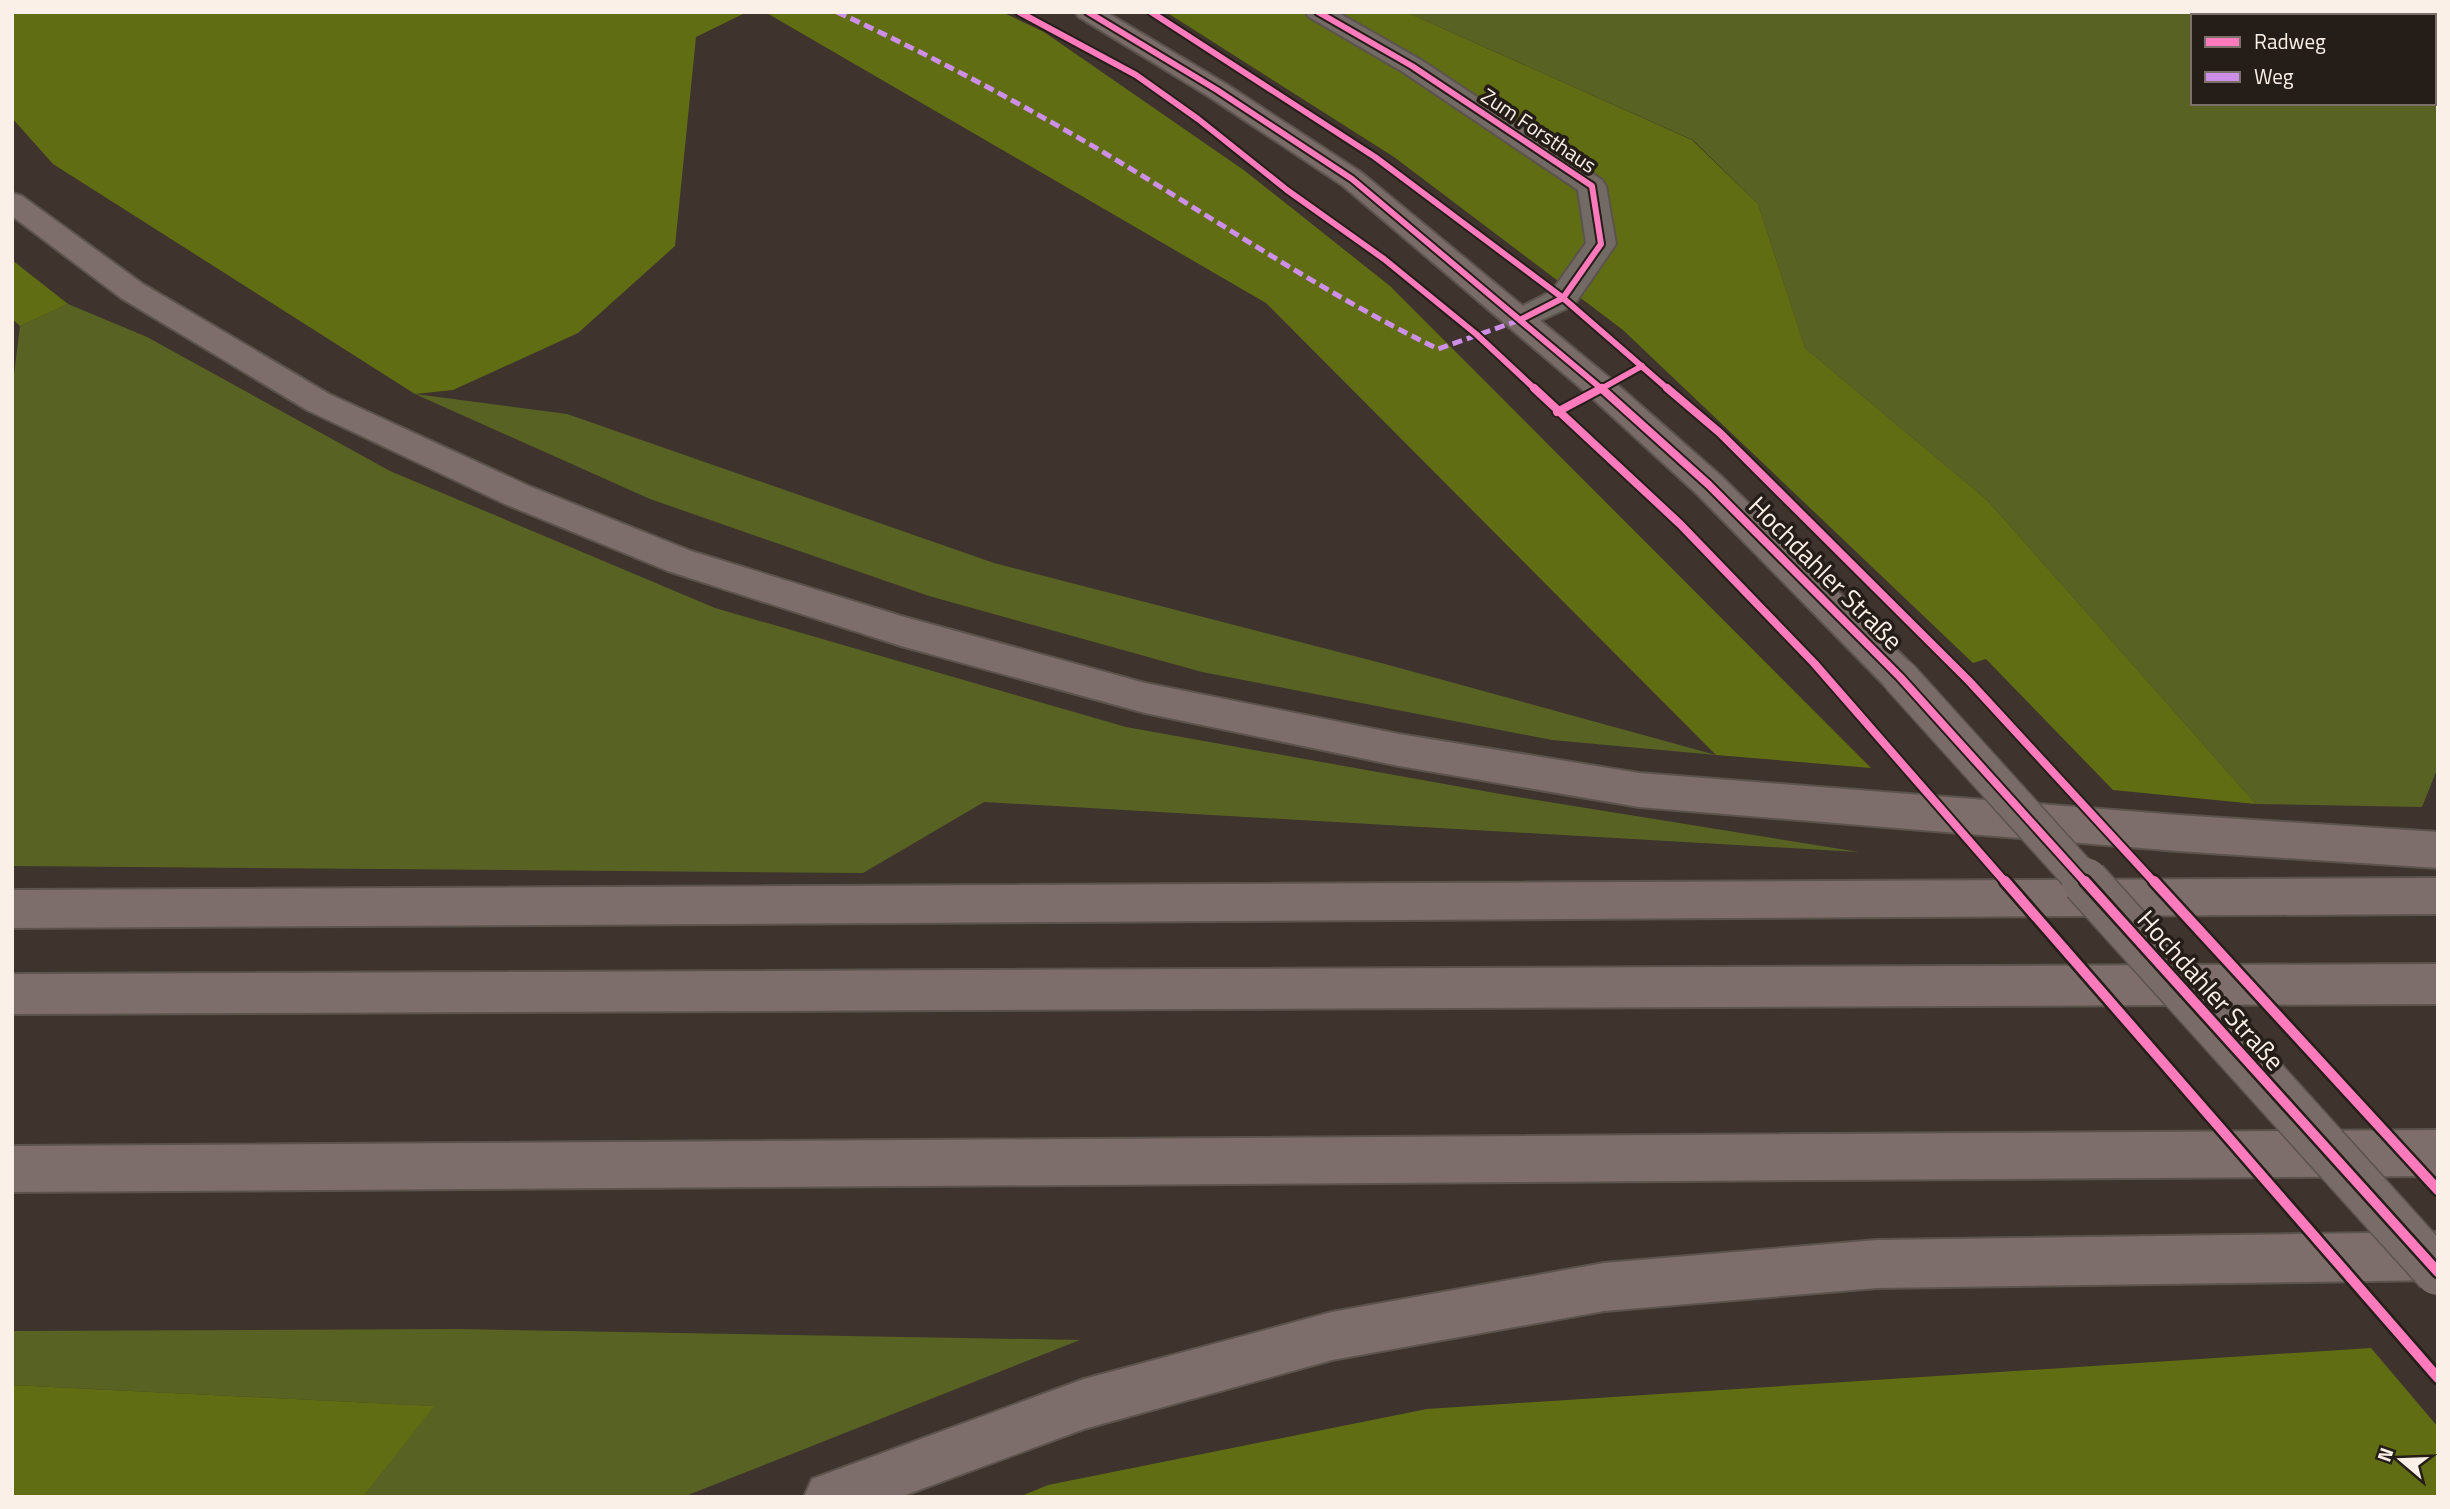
<svg xmlns="http://www.w3.org/2000/svg" width="2450" height="1509" viewBox="0 0 2450 1509" font-family="'Titillium Web',sans-serif">
<rect width="100%" height="100%" fill="#3e342d"/>
<!-- green -->
<g fill="#586323" fill-rule="evenodd">
<path d="M1406 12H2438V767L2422 807 2256 804 1987 500 1805 348 1758 204 1693 140ZM2193 16H2434V103H2193Z"/>
<polygon points="68,304 147,337 390,471 715,608 1126,727 1506,795 1859,852 984,802 863,873 12,866 12,390 20,326"/>
<polygon points="415,394 567,414 994,563 1385,664 1716,755 1552,740 1202,672 929,596 650,499"/>
<polygon points="458,1329 1080,1340 683,1497 363,1497 433,1406 12,1385 12,1331"/>
</g>
<!-- forest -->
<g fill="#606d13">
<polygon points="12,12 747,12 696,37 675,246 578,333 453,390 415,394 53,164 12,118"/>
<polygon points="765,12 1002,12 1044,32 1245,171 1390,286 1871,768 1716,755 1266,303"/>
<polygon points="1166,12 1406,12 1692,140 1758,204 1805,348 1987,500 2256,804 2113,790 1986,659 1973,663 1623,330 1394,157"/>
<polygon points="12,260 68,304 20,326 12,319"/>
<polygon points="2371,1348 2438,1427 2438,1497 1019,1497 1048,1485 1427,1409"/>
<polygon points="12,1385 434,1406 363,1497 12,1497"/>
</g>
<g fill="none" stroke-linecap="round" stroke-linejoin="round">
<defs>
<polygon id="minor" points="1305,12 1337,12 1421,60 1602,180 1606,186 1616,244 1574,305 1520,330 1509,327 1505,320 1509,313 1552,291 1586,243 1578,190 1403,72 1309,17"/>
<polygon id="major" points="1075,12 1106,12 1226,84 1362,173 1612,380 1721,476 1913,666 1919,677 1913,688 1900,692 1887,688 1697,494 1590,396 1342,185 1208,96 1079,17"/>
<g id="highway">
<polygon points="12,193 22,196 143,284 329,394 529,486 691,551 901,616 1145,683 1399,734 1639,773 2178,815 2438,832 2438,868 2178,851 1639,807 1399,766 1145,713 901,646 668,571 505,504 307,410 121,298 12,216"/>
<polygon points="2438,878 2438,914 12,928 12,890"/>
<polygon points="2438,964 2438,1004 12,1014 12,974"/>
<polygon points="2438,1130 2438,1176 12,1192 12,1146"/>
<polygon points="2438,1232 2438,1280 1877,1288 1604,1311 1332,1360 1084,1429 900,1497 804,1497 812,1479 1084,1379 1332,1312 1604,1263 1877,1240"/>
</g>
</defs>
<!-- minor casing -->
<use href="#minor" stroke="#5c534d" stroke-width="4"/>
<!-- major casing -->
<use href="#major" stroke="#5c534d" stroke-width="4"/>
<!-- highway casing -->
<use href="#highway" stroke="#5c534d" stroke-width="4"/>
<!-- minor -->
<use href="#minor" fill="#726a64" fill-rule="evenodd"/>
<!-- major -->
<use href="#major" fill="#796c68" fill-rule="evenodd"/>
<!-- highway -->
<use href="#highway" fill="#7d6e6b" fill-rule="evenodd"/>
<defs>
<polyline id="major-bridge-far1" points="1900,677 2086,883"/>
<polyline id="major-bridge" points="2085,881 2438,1272"/>
</defs>
<!-- major-bridge-far1 casing -->
<use href="#major-bridge-far1" stroke="#5c534d" stroke-width="39" stroke-linecap="butt"/>
<!-- major-bridge casing -->
<use href="#major-bridge" stroke="#5c534d" stroke-width="49" stroke-linecap="butt"/>
<!-- major-bridge-far1 -->
<use href="#major-bridge-far1" stroke="#796c68" stroke-width="36"/>
<!-- major-bridge -->
<use href="#major-bridge" stroke="#796c68" stroke-width="46"/>
<!-- quiet -->
<path stroke="#ce8fe9" stroke-width="5" stroke-dasharray="10 5" stroke-linecap="butt" d="M837 12C932 56 1024 105 1113 158 1221 223 1325 294 1438 349L1520 320"/>
<defs>
<g id="cycleway-far2">
<polyline points="1019,12 1136,75 1198,119 1287,190 1384,259 1476,334 1536,390"/>
<polyline points="1088,12 1217,90 1352,179 1603,390"/>
<polyline points="1151,12 1375,157 1563,298 1669,390"/>
<polyline points="1318,12 1412,66 1592,186 1601,244 1563,298 1520,320"/>
<polyline points="1599,390 1642,366"/>
</g>
<g id="cycleway-far1">
<polyline points="1534,388 1680,524 1814,663 2006,883"/>
<polyline points="1601,388 1709,485 1900,677 2086,883"/>
<polyline points="1667,388 1720,433 1969,681 2155,883"/>
<polyline points="1557,412 1602,388"/>
</g>
<g id="cycleway">
<polyline points="2005,881 2438,1378"/>
<polyline points="2085,881 2438,1272"/>
<polyline points="2154,881 2438,1190"/>
</g>
</defs>
<!-- cycleway-far2 casing -->
<use href="#cycleway-far2" stroke="#251d17" stroke-width="10"/>
<!-- cycleway-far1 casing -->
<use href="#cycleway-far1" stroke="#251d17" stroke-width="12"/>
<!-- cycleway casing -->
<use href="#cycleway" stroke="#251d17" stroke-width="15"/>
<!-- cycleway-far2 -->
<use href="#cycleway-far2" stroke="#fd7abc" stroke-width="6"/>
<!-- cycleway-far1 -->
<use href="#cycleway-far1" stroke="#fd7abc" stroke-width="8"/>
<!-- cycleway -->
<use href="#cycleway" stroke="#fd7abc" stroke-width="10"/>
</g>
<g text-anchor="middle" dominant-baseline="central" stroke-width="7" stroke-linejoin="round" paint-order="stroke">
<!-- far-street labels -->
<g font-size="21" fill="#fbf0e7" stroke="#251d17">
<text transform="translate(1539 130) rotate(34)">Zum Forsthaus</text>
</g>
<!-- street labels -->
<g font-size="26" fill="#fbf0e7" stroke="#251d17">
<text transform="translate(1826 573) rotate(45)">Hochdahler Straße</text>
<text transform="translate(2211 990) rotate(48)">Hochdahler Straße</text>
</g>
</g>
<!-- border -->
<rect width="2450" height="1509" fill="none" stroke="#fbf0e7" stroke-width="28"/>
<!-- legend -->
<rect x="2191" y="14" width="245" height="91" fill="#251d17" stroke="#7b716a" stroke-width="2"/>
<rect x="2205" y="37" width="35" height="10" fill="#fd7abc" stroke="#7b716a" stroke-width="2"/>
<text x="2254" y="49" font-size="21" fill="#fbf0e7">Radweg</text>
<rect x="2205" y="72" width="35" height="10" fill="#ce8fe9" stroke="#7b716a" stroke-width="2"/>
<text x="2254" y="84" font-size="21" fill="#fbf0e7">Weg</text>
<!-- north arrow -->
<g transform="translate(2401 1460) rotate(289)" stroke="#251d17" stroke-width="5" paint-order="stroke">
<path d="M0-5L12 26L0 18L-12 26Z" fill="#fbf0e7"/>
<text y="-10" font-size="19" font-weight="bold" text-anchor="middle" fill="#fbf0e7">N</text>
</g>
</svg>
